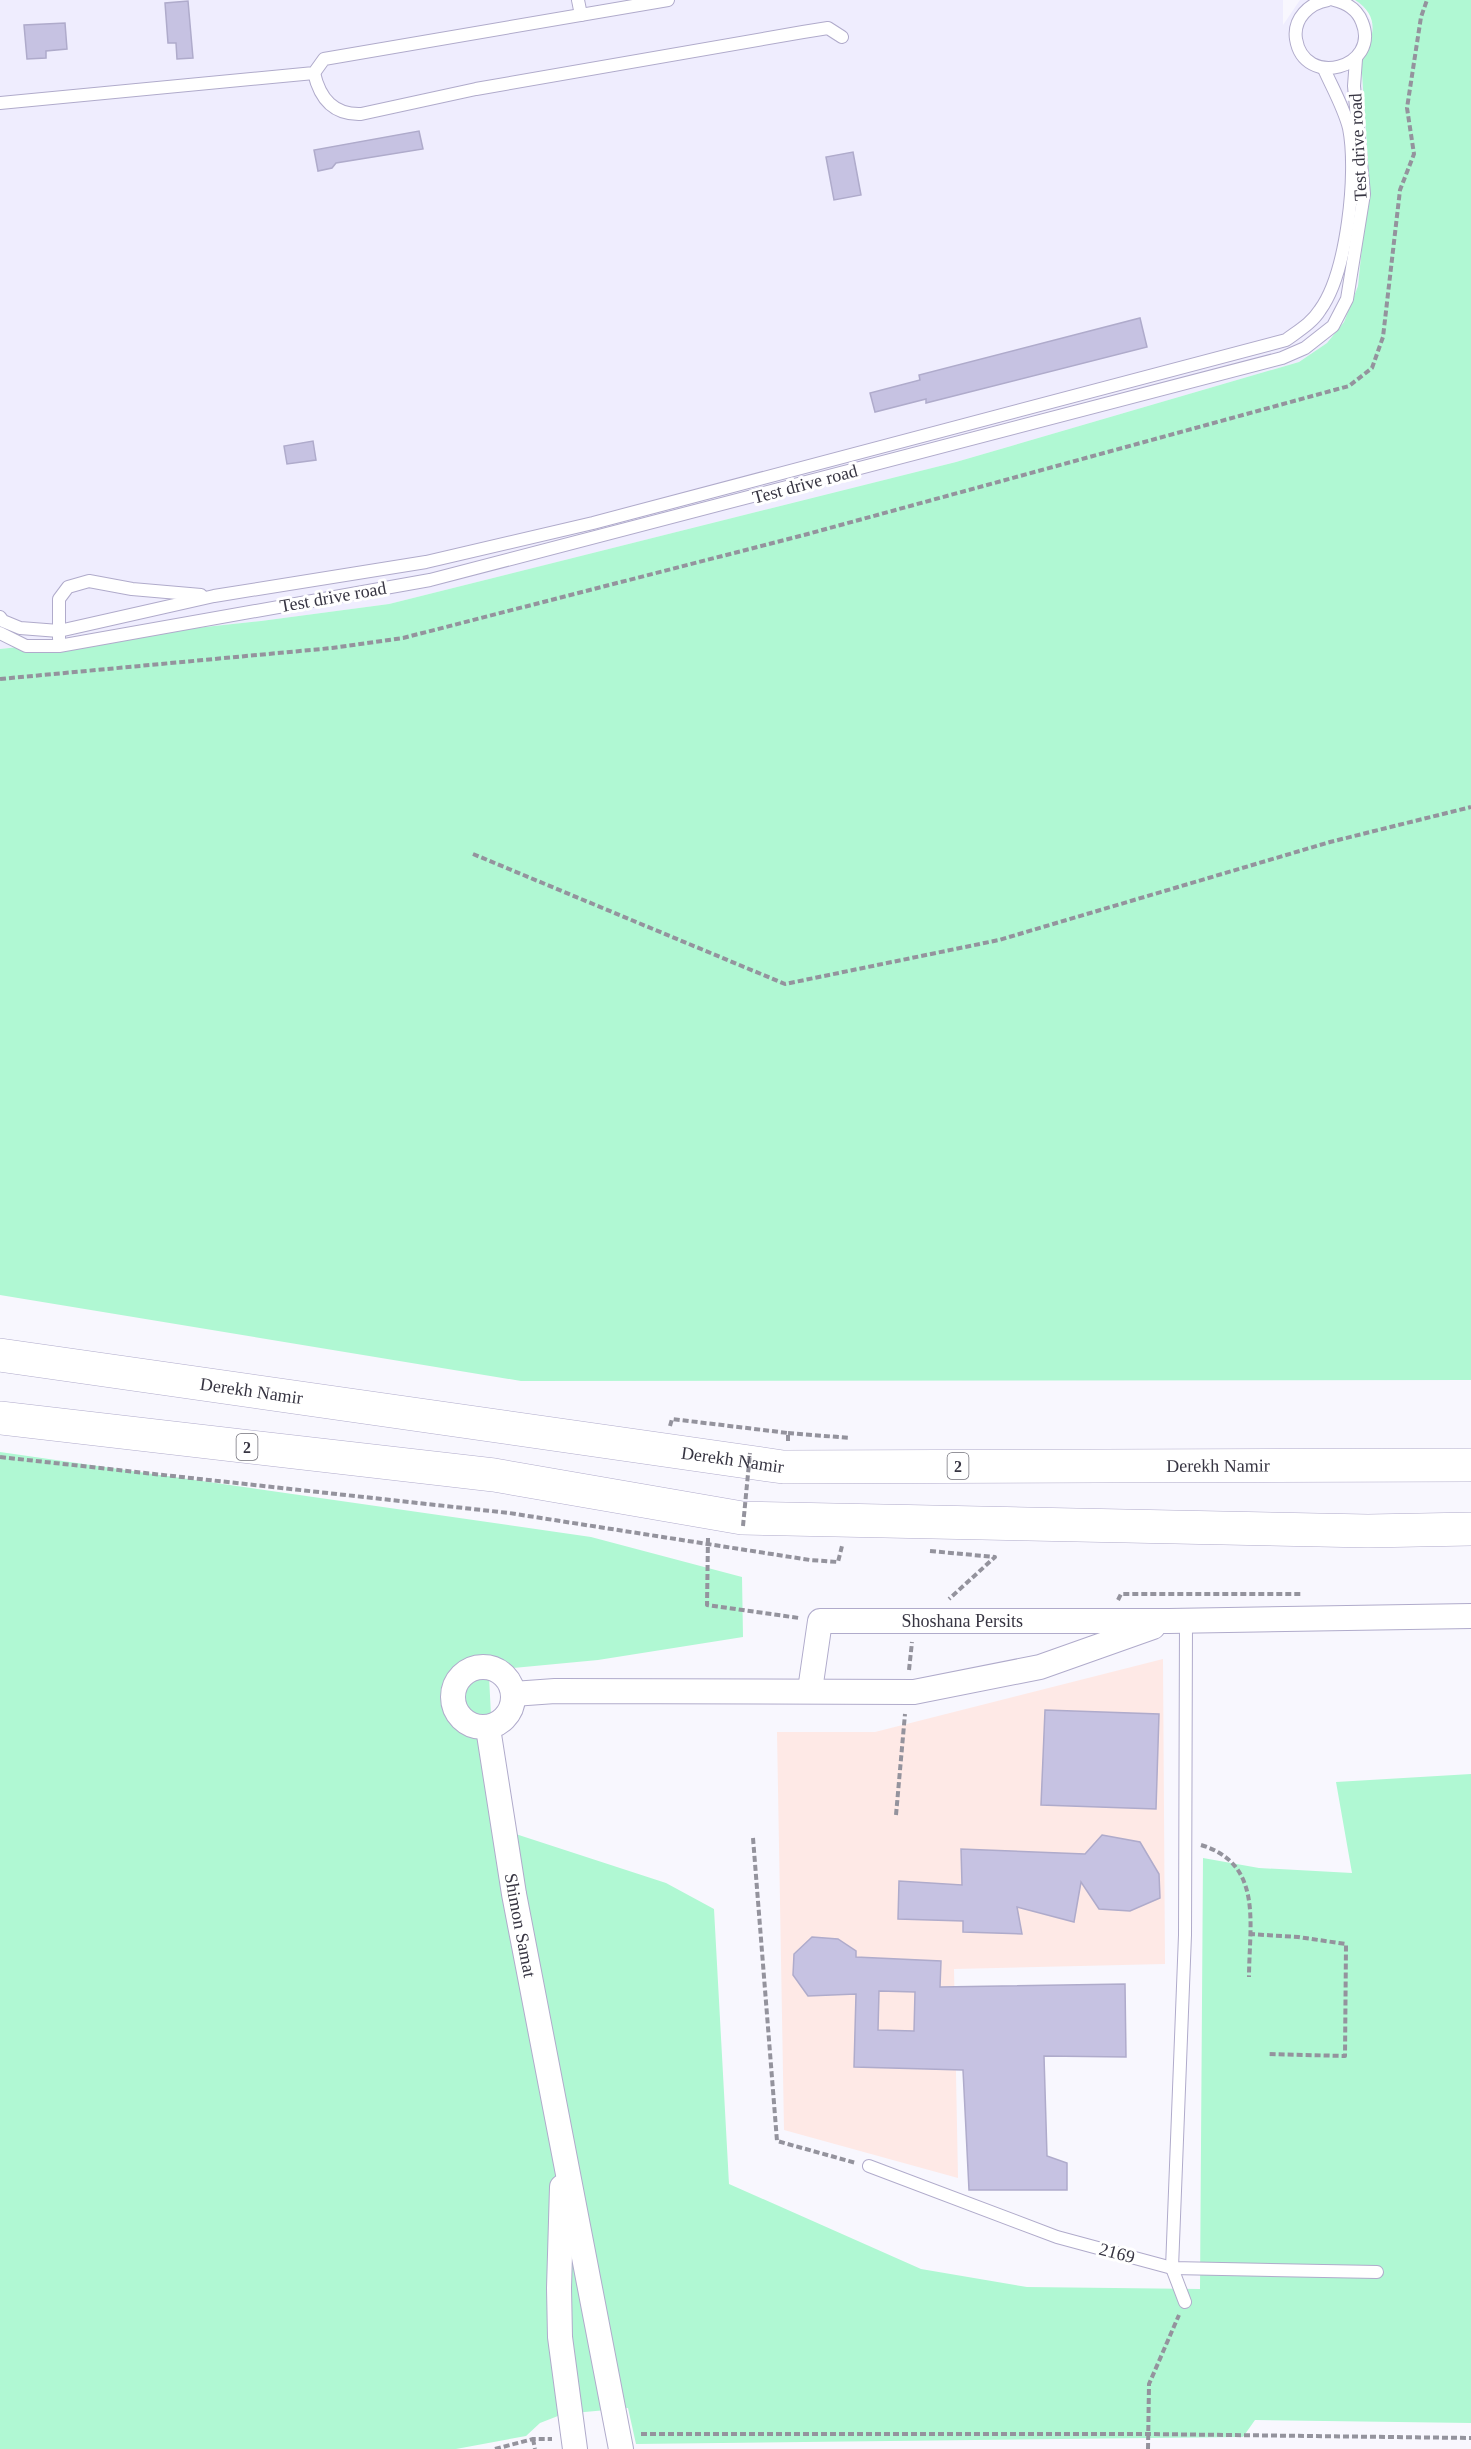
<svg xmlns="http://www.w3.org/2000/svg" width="1471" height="2449" viewBox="0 0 1471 2449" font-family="'Times New Roman',serif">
<rect width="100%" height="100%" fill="#f8f7fe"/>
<!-- built -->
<polygon fill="#efedfe" points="0,0 1283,0 1283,25 1300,0 1355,0 1362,4 1374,27 1371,43 1361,59 1369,177 1358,286 1344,322 1327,343 1299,362 956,462 389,604 261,621 0,649"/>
<!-- education -->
<polygon fill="#fee9e6" points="1163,1659 1165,1964 954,1969 958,2178 784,2130 777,1732 875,1732"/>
<!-- green -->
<g fill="#b0f8d3">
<path d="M1355 0H1471V1380L521 1381 0 1295V649L261 621 389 604 956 462 1299 362 1327 343 1344 322 1358 286 1369 177 1361 59C1375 37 1380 16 1355 0Z"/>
<polygon points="0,1452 591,1537 742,1577 743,1637 598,1660 503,1669 489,1677 497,1828 666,1883 714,1909 729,2184 921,2269 1027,2287 1200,2289 1203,1858 1259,1868 1352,1873 1336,1782 1471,1774 1471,2423 1255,2420 1243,2437 636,2444 628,2408 563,2414 540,2423 526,2436 456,2449 0,2449"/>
</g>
<!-- building -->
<g fill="#c6c2e2" stroke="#afabcb" stroke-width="1.5" fill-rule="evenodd">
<polygon points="188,1 193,58 177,59 176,43 168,43 165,3"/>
<polygon points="65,23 67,49 46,51 46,58 27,59 24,25"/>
<polygon points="419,131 423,149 336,163 332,168 318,171 314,150"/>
<polygon points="853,152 861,195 834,200 826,157"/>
<polygon points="1140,318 1147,347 926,403 926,399 875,412 870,393 920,380 919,375"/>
<polygon points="313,441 316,460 287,464 284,446"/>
<polygon points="1045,1710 1159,1714 1156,1809 1041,1805"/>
<polygon points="1102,1835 1140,1842 1159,1874 1160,1898 1130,1911 1099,1909 1081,1882 1074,1922 1017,1907 1022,1934 963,1932 963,1921 898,1919 899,1881 962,1885 961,1849 1085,1854"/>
<path d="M812 1937 838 1939 856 1951V1957L941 1961 940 1987 1125 1984 1126 2057 1044 2056 1047 2156 1067 2163V2190H969L963 2070 854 2067 856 1994 808 1996 793 1975 794 1954ZM879 1991 915 1992 914 2031 878 2030Z"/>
</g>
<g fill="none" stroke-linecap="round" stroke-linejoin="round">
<defs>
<g id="lane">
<polyline points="578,0 581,15"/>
<path d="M1328 0C1309 3 1293 19 1296 39 1304 89 1381 68 1362 22 1357 9 1347 3 1334 0"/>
<path d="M314 73C320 99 334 115 361 114L476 89 803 32 828 28 842 37"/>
<polyline points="0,103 314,73 324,59 668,0"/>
<path d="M0 617 3 621 20 628 59 631 214 596 426 562 593 523 1286 340C1298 331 1312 323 1320 310 1347 273 1358 173 1349 128 1344 108 1332 87 1324 69"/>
<polyline points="0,633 26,646 59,646 430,580 1282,358 1305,348 1333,326 1347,299 1364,194 1354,86 1356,59"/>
<polyline points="59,639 59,599 68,587 89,581 132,589 201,595"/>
<polyline points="869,2166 1057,2237 1172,2268 1377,2272"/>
<polyline points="1185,2302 1172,2268 1185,1935 1186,1621"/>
</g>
<g id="street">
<circle cx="483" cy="1697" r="30"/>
<path id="s1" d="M810 1690 820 1621H1169L1471 1616"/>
<polyline points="513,1694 555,1691 914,1692 1040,1667 1153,1627"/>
<path id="s2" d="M488 1728 514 1894 621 2449"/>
<polyline points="562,2187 559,2288 560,2337 575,2449"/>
</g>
<g id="highway">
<path id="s3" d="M0 1355 783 1467 1471 1465"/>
<polyline points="0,1418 494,1475 742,1518 1368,1531 1471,1529"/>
</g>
</defs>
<!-- lane casing -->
<use href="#lane" stroke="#b0abcb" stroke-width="14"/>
<!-- street casing -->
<use href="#street" stroke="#b0abcb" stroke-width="26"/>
<!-- highway casing -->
<use href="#highway" stroke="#b0abcb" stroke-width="34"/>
<!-- path -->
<g stroke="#94939d" stroke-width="4" stroke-dasharray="6 3" stroke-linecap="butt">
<polyline points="0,679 332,648 403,638 804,535 1349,386 1372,368 1383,337 1400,190 1414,154 1407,108 1421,17 1427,0"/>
<polyline points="473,854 785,984 999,940 1330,842 1471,807"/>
<polyline points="670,1426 672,1419 788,1433 788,1442"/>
<polyline points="788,1433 850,1438"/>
<polyline points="0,1457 509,1513 810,1560 838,1562 842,1546"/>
<polyline points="708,1538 707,1605 799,1618"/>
<polyline points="930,1551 995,1557 949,1599"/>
<polyline points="1118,1600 1121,1594 1302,1594"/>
<polyline points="909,1670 912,1642"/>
<polyline points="896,1815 905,1714"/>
<polyline points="753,1838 777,2141 856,2163"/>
<path d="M1201 1845C1264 1864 1249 1925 1249 1977"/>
<polyline points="1249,1934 1298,1937 1346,1944 1345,2056 1267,2054"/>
<polyline points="641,2434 1148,2434 1471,2438"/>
<polyline points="533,2439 535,2449"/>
<polyline points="495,2449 533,2439 552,2439"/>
<polyline points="1148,2449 1149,2384 1179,2315"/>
</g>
<!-- lane -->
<use href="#lane" stroke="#fff" stroke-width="12"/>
<!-- street -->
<use href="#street" stroke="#fff" stroke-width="24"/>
<!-- highway -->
<use href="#highway" stroke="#fff" stroke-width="33"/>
<!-- path-bridge -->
<polyline stroke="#94939d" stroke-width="4" stroke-dasharray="6 3" stroke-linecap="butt" points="743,1526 750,1453"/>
</g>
<g text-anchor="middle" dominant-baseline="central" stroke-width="6" stroke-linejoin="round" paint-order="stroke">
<!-- shield labels -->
<g fill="#fff" stroke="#73727b" stroke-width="1.5">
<rect x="236.5" y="1434" width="21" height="26" rx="4.5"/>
<rect x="947.5" y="1453" width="21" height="26" rx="4.5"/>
</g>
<g font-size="16" font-weight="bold" fill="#373542">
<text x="247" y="1447">2</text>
<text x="958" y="1466">2</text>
</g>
<!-- street labels -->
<g font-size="18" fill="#373542" stroke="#fff">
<text transform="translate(1358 147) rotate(-93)">Test drive road</text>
<text transform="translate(805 484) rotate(-15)">Test drive road</text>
<text transform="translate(333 597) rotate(-10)">Test drive road</text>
<text stroke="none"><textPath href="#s3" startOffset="254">Derekh Namir</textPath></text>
<text stroke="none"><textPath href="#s3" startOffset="740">Derekh Namir</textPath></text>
<text stroke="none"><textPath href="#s3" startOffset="1226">Derekh Namir</textPath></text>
<text stroke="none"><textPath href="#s1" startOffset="212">Shoshana Persits</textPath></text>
<text stroke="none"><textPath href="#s2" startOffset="200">Shimon Samat</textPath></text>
<text transform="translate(1117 2253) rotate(15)">2169</text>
</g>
</g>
</svg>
